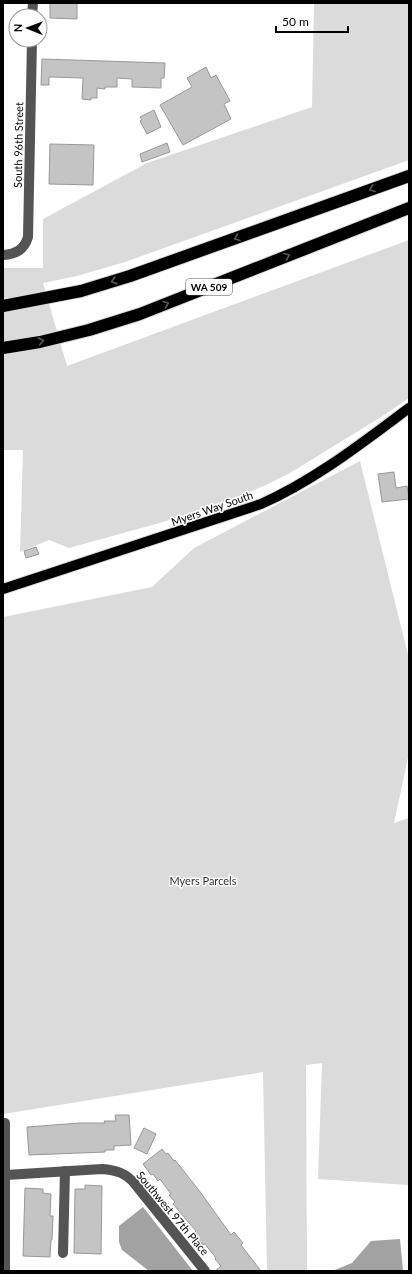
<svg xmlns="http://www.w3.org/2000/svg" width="412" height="1274" viewBox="0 0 412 1274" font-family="Lato,sans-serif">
<rect width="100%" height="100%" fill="#fff"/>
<!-- green -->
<g fill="#dbdbdb">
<polygon points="314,3 365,3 365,4 367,3 409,3 409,160 125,262 77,276 43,283 67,366 409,240 409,398 381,417 290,473 266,485 242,495 163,522 69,548 49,540 20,552 23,450 3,450 3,268 43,268 43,219 147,163 312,107"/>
<polygon points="360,461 409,659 409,753 394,823 409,818 409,1185 318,1179 322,1063 306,1065 307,1271 267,1271 263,1072 3,1114 3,617 152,587 194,548"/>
</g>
<!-- water -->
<g fill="#a2a2a2">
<polygon points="143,1207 193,1271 149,1271 122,1250 119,1242 119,1226"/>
<polygon points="400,1239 403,1271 332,1271 352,1263 371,1241"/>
</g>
<!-- building -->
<g fill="#c4c4c4" stroke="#989898">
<polygon points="50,3 77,3 77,19 50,18"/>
<polygon points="42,59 165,63 164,78 161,78 161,88 132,87 132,79 117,78 117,87 105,87 105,89 97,88 97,98 91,98 91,100 82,99 83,78 49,77 49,85 41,85"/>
<polygon points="206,67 211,78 216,75 230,101 224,104 231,119 183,145 160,105 192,87 187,78"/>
<polygon points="154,110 161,127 147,134 140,121 142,120 140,117"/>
<polygon points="167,143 170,152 142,162 140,154"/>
<polygon points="50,144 94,145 93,185 49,184"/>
<polygon points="394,472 396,488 407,486 409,499 382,502 378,474"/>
<polygon points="36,547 39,554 26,558 24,551"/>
<polygon points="115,1115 129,1115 131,1145 114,1146 114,1150 105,1150 105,1152 29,1155 27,1127 80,1123 105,1123 104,1121 116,1121"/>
<polygon points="144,1128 156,1134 147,1154 134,1148"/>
<polygon points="162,1149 166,1154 168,1153 174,1161 175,1160 201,1193 231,1235 234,1232 243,1243 241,1245 261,1271 215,1271 221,1266 215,1259 216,1258 205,1244 203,1245 194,1233 196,1231 173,1204 175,1202 169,1195 171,1194 160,1179 158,1181 153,1174 151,1175 143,1164"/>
<polygon points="85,1185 102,1186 101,1254 74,1253 75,1189 85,1189"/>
<polygon points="25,1188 43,1189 43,1193 51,1194 50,1216 53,1216 52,1240 51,1240 50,1257 23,1256"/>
</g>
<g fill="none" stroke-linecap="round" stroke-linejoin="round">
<defs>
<path id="major" d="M3 589 261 504C315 480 362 443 409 408"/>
<g id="highway">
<polyline points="3,306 81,291 130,276 409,176"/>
<polyline points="3,348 40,342 89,330 140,314 409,208"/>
</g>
</defs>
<!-- major casing -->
<use href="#major" stroke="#dbdbdb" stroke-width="12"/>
<!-- highway casing -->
<use href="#highway" stroke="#dbdbdb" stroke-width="14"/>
<!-- minor -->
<g stroke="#545454" stroke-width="10">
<polyline points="32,16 33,3"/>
<path d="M3 255C16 254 24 250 28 237L32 40"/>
<path d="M6 1175 102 1169C116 1170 126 1173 135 1184L205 1271"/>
<polyline points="63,1253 65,1171"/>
<polyline points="5,1271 5,1123"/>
</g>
<!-- major -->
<use href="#major" stroke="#000" stroke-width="10"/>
<!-- highway -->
<use href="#highway" stroke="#000" stroke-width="12"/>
</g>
<!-- one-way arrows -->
<defs><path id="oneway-chevron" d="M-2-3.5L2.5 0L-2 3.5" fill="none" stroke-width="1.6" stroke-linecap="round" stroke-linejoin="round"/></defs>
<g stroke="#595959">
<use href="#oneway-chevron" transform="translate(372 189) rotate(160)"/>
<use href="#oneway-chevron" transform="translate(237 238) rotate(160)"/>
<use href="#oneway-chevron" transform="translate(287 256) rotate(-21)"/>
<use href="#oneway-chevron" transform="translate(114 281) rotate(164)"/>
<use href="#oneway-chevron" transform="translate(166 304) rotate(-21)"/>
<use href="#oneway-chevron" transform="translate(41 341) rotate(-12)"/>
</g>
<g text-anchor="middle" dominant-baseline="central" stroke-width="3" stroke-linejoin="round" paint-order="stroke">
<!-- shield labels -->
<rect fill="#fff" stroke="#4c4c4c" stroke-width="1" x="186" y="279" width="46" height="16" rx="3"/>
<g font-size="10" font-weight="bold" fill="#000">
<text x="209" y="287">WA 509</text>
</g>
<!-- street labels -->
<g font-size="11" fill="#000" stroke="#fff">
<text transform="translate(18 145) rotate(-89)">South 96th Street</text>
<text transform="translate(212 508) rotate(-19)">Myers Way South</text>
<text transform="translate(173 1213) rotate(50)">Southwest 97th Place</text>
</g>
<!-- park labels -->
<g font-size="11" fill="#323232" stroke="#fff">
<text x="203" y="880">Myers Parcels</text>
</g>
</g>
<!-- border -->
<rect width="412" height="1274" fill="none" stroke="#000000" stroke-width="8"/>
<!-- north arrow -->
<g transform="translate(28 28) rotate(271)"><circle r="19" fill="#ffffff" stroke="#999999"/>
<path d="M0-3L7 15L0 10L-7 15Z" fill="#000000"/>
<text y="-6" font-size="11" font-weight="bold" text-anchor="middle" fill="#000000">N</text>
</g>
<!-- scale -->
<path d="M276 26v6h72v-6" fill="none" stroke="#000000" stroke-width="2"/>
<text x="282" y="26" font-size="12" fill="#000000" stroke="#ffffff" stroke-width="3" paint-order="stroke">50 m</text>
</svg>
